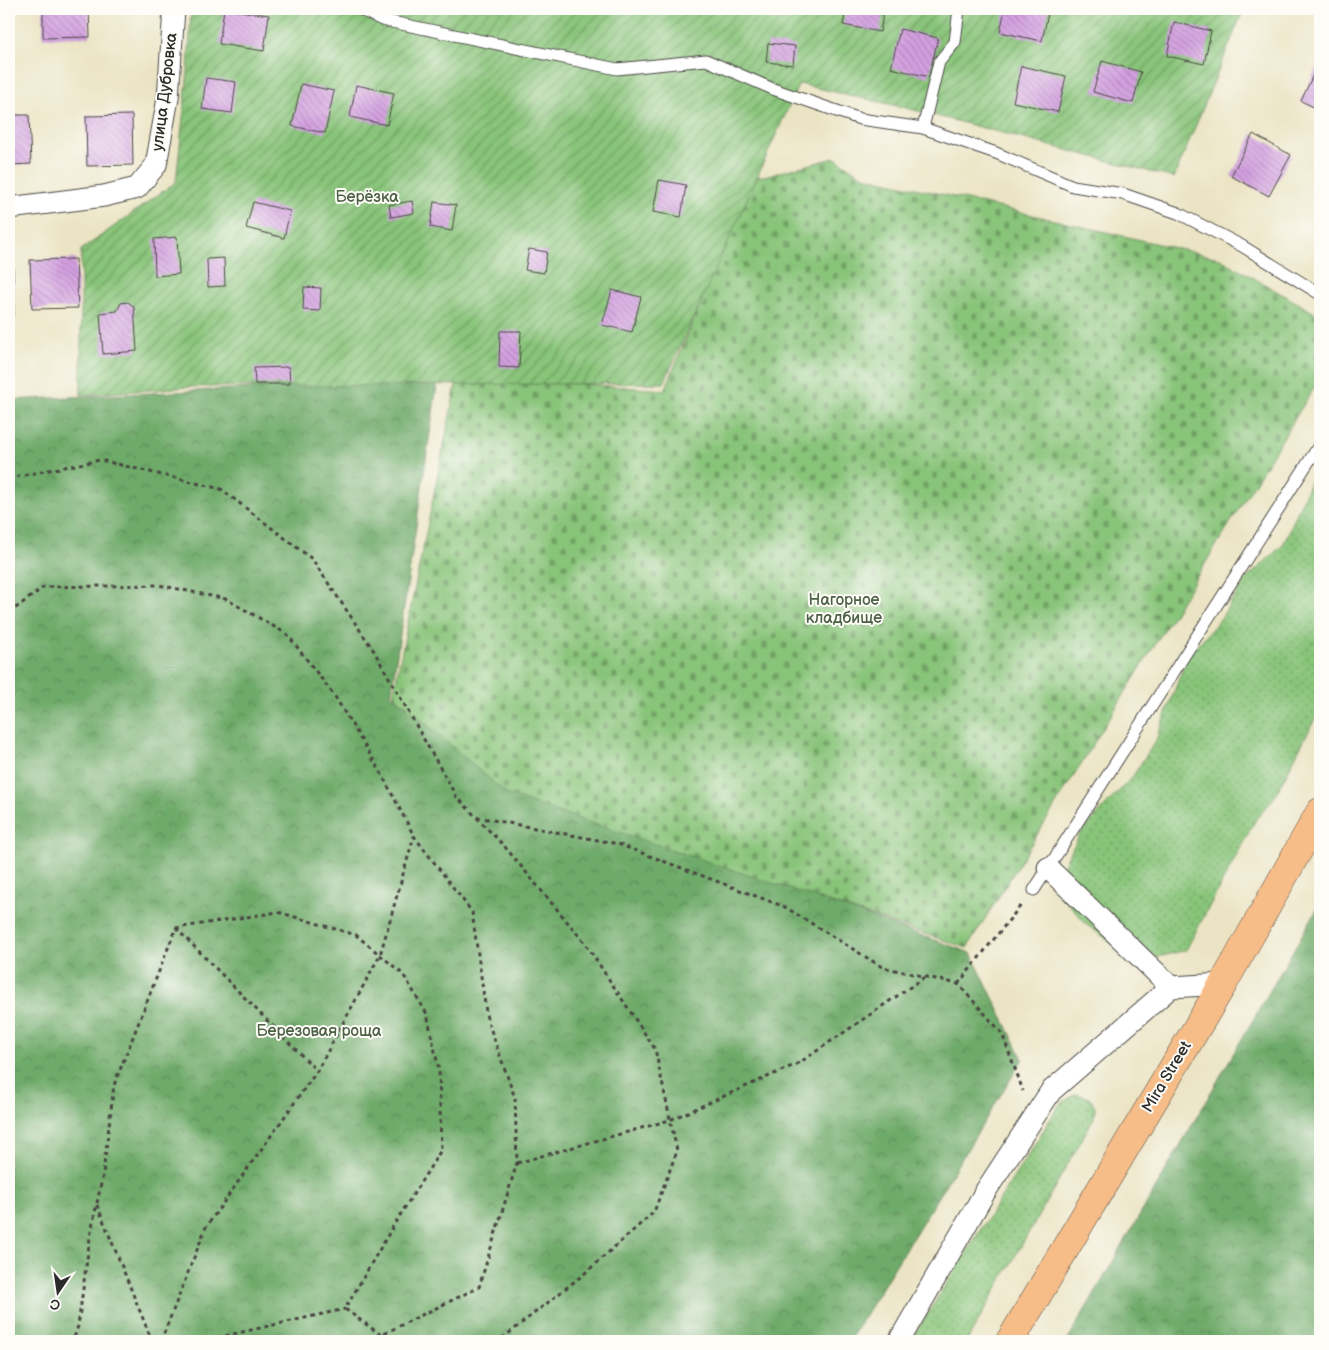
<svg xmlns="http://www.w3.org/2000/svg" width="1329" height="1350" viewBox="0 0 1329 1350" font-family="'Balsamiq Sans',sans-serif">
<defs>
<pattern id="grass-dots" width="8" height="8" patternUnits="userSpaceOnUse" patternTransform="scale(1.25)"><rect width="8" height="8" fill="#88c479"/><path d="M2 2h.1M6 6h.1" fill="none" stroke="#6f9f63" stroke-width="1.8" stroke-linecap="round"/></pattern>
<pattern id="forest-crowns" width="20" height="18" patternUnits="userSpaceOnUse" patternTransform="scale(1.25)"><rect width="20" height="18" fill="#6eaa69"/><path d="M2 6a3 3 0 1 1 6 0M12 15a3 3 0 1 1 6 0" fill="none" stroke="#5b8b57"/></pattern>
<pattern id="cemetery-stones" width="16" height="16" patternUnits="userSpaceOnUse" patternTransform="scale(1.25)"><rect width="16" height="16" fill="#88c479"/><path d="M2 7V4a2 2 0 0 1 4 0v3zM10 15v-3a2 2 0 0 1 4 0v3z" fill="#6f9f63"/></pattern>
<pattern id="garden-furrows" width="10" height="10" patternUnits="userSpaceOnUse" patternTransform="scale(1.25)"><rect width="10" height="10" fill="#88c479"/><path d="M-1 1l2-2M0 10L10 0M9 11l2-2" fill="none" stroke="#6f9f63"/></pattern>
<pattern id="building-back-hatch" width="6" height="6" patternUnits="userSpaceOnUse" patternTransform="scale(1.25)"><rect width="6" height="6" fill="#d4a0e1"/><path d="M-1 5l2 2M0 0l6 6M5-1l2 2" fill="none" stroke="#ac83b7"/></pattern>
</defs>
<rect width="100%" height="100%" fill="#fdfcf7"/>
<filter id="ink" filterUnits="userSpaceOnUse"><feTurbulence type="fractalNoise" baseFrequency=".02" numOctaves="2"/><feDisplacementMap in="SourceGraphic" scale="10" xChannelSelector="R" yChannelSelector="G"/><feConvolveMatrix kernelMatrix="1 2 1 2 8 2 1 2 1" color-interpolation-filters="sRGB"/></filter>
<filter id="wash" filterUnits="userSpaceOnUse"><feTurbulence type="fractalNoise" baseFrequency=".0096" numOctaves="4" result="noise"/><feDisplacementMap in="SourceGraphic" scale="20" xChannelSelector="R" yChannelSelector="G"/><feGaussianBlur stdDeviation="1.12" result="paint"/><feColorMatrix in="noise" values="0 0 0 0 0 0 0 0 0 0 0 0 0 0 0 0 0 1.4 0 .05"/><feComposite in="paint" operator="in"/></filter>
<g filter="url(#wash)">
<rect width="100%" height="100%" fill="#ebe4c4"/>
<!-- grass -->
<g fill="url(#grass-dots)" stroke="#5a7852">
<polygon points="1320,459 1320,709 1274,798 1256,819 1186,950 1139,962 1087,925 1060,894 1057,878 1081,832 1133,776 1156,740 1187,657 1221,618 1246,579 1283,545"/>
<polygon points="1076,1094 1090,1098 1095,1108 1094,1118 967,1341 910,1341 1060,1104"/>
</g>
<!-- forest -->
<g fill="url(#forest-crowns)" stroke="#4c6a4a">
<polygon points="438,379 391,695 513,789 971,953 1023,1059 849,1341 9,1341 9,400"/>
<polygon points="1320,904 1320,1341 1067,1341"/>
</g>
<!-- cemetery -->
<polygon fill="url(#cemetery-stones)" stroke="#5a7852" points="835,158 863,176 1219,258 1320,316 1320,378 967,948 508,795 393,695 458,375 665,390 752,176 764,176"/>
<!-- garden -->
<polygon fill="url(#garden-furrows)" stroke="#5a7852" points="191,9 1244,9 1174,178 910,109 799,84 664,383 189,387 81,395 81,250 176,182 188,70"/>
<g id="blocks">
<!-- building -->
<g fill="url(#building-back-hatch)">
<polygon points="43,9 89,9 90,37 43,38"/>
<polygon points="224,9 269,15 264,51 219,44"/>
<polygon points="846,9 884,9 880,32 843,25"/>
<polygon points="1005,9 1049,9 1042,41 1000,32"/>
<polygon points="1174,22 1211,31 1204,64 1167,56"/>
<polygon points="900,29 938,38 929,77 891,68"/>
<polygon points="768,43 795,46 793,65 766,62"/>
<polygon points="1320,60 1320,110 1301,101"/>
<polygon points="1102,61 1141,72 1133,103 1093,92"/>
<polygon points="1021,66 1066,76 1058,112 1013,102"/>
<polygon points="206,78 236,82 232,113 202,109"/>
<polygon points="301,84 334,91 325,133 292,126"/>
<polygon points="356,85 394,93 387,125 350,117"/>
<polygon points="9,115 29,115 31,164 9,165"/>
<polygon points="132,115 133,165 87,166 86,116"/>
<polygon points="1253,134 1291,155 1269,196 1231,176"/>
<polygon points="659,180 686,185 681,217 653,212"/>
<polygon points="412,201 414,213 391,217 389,205"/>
<polygon points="253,202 290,211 284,238 246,228"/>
<polygon points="434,202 456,205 452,231 430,227"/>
<polygon points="177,237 179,274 155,276 154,239"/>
<polygon points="529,249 547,252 544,273 525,270"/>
<polygon points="224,258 225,286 208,287 207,259"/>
<polygon points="76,259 78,308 32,309 30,260"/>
<polygon points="9,266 13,266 14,315 9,316"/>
<polygon points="304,287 321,288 320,311 303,310"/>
<polygon points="612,290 641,297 632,332 602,325"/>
<polygon points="128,302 134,307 137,351 103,354 100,313 117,311 121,303"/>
<polygon points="500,331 521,331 519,368 499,367"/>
<polygon points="289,367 290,384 255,384 254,368"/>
</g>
</g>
</g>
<g filter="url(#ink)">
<use href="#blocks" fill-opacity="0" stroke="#484742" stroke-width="1"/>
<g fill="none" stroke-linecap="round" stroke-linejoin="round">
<defs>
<g id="lane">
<polyline points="359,9 382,20 617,69 706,60 773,89 860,119 923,128 996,153 1073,186 1123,194 1178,213 1242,246 1320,294"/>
<polyline points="923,128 939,62 955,42 959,9"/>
<polyline points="1034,890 1320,444"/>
</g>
<g id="street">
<polyline points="9,208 104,196 137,188 156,165 168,98 174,9"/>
<polyline points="1048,868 1171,987"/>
<polyline points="899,1341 985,1192 1051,1091 1171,987 1223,984"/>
</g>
<polyline id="primary" points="1010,1341 1223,984 1320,812"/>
</defs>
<!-- lane casing -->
<use href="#lane" stroke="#484742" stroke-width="13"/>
<!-- street casing -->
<use href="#street" stroke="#484742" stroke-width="23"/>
<!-- primary casing -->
<use href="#primary" stroke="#484742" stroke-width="29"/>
<!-- path -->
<g stroke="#484742" stroke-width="3" stroke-dasharray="4 4" stroke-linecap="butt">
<polyline points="9,480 19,476 100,460 221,489 312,559 374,651 456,796 505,847 585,943 655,1049 677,1151 654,1212 584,1274 499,1341"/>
<polyline points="9,613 44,587 159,585 226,599 287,634 334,695 380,771 414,836 472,912 487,1019 515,1098 517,1163 479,1287 381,1335 345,1309 392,1228 441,1150 439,1070 427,1014 403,974 356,935 278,912 176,928 114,1085 103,1174 90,1237 78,1326 73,1341"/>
<polyline points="477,817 618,844 785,907 882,967 958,984 1002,1033 1023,1091"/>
<polyline points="176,928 317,1071"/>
<polyline points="958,984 1022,904"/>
<polyline points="517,1163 670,1120 799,1063 925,977"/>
<polyline points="97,1205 152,1341"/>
<polyline points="161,1341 206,1227 317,1071 380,955 414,836"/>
<polyline points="202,1341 345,1309"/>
</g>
<!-- lane -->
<use href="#lane" stroke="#fff" stroke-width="11"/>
<!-- street -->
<use href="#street" stroke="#fff" stroke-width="21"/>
<!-- primary -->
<use href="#primary" stroke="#f7bd88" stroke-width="28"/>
</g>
</g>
<g text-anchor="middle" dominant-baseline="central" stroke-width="4" stroke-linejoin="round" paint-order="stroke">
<!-- street labels -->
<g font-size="16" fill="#2b2b2b" stroke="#fdfcf7">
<text transform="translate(165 92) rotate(-83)">улица Дубровка</text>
<text transform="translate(1167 1077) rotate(-59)">Mira Street</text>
</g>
<!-- park labels -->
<g font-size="16" fill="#4c6146" stroke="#fdfcf7">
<text x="367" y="197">Берёзка</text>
<text x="844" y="600">Нагорное<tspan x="844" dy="18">кладбище</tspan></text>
<text x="319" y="1031">Березовая роща</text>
</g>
</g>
<!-- margin -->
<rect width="1329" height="1350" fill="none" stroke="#fdfcf7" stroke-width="30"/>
<!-- north arrow -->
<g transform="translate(58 1292) rotate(193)" stroke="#fdfcf7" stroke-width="4" paint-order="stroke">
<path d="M0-4L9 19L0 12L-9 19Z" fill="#2b2b2b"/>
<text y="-8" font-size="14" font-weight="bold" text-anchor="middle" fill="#2b2b2b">С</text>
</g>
</svg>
